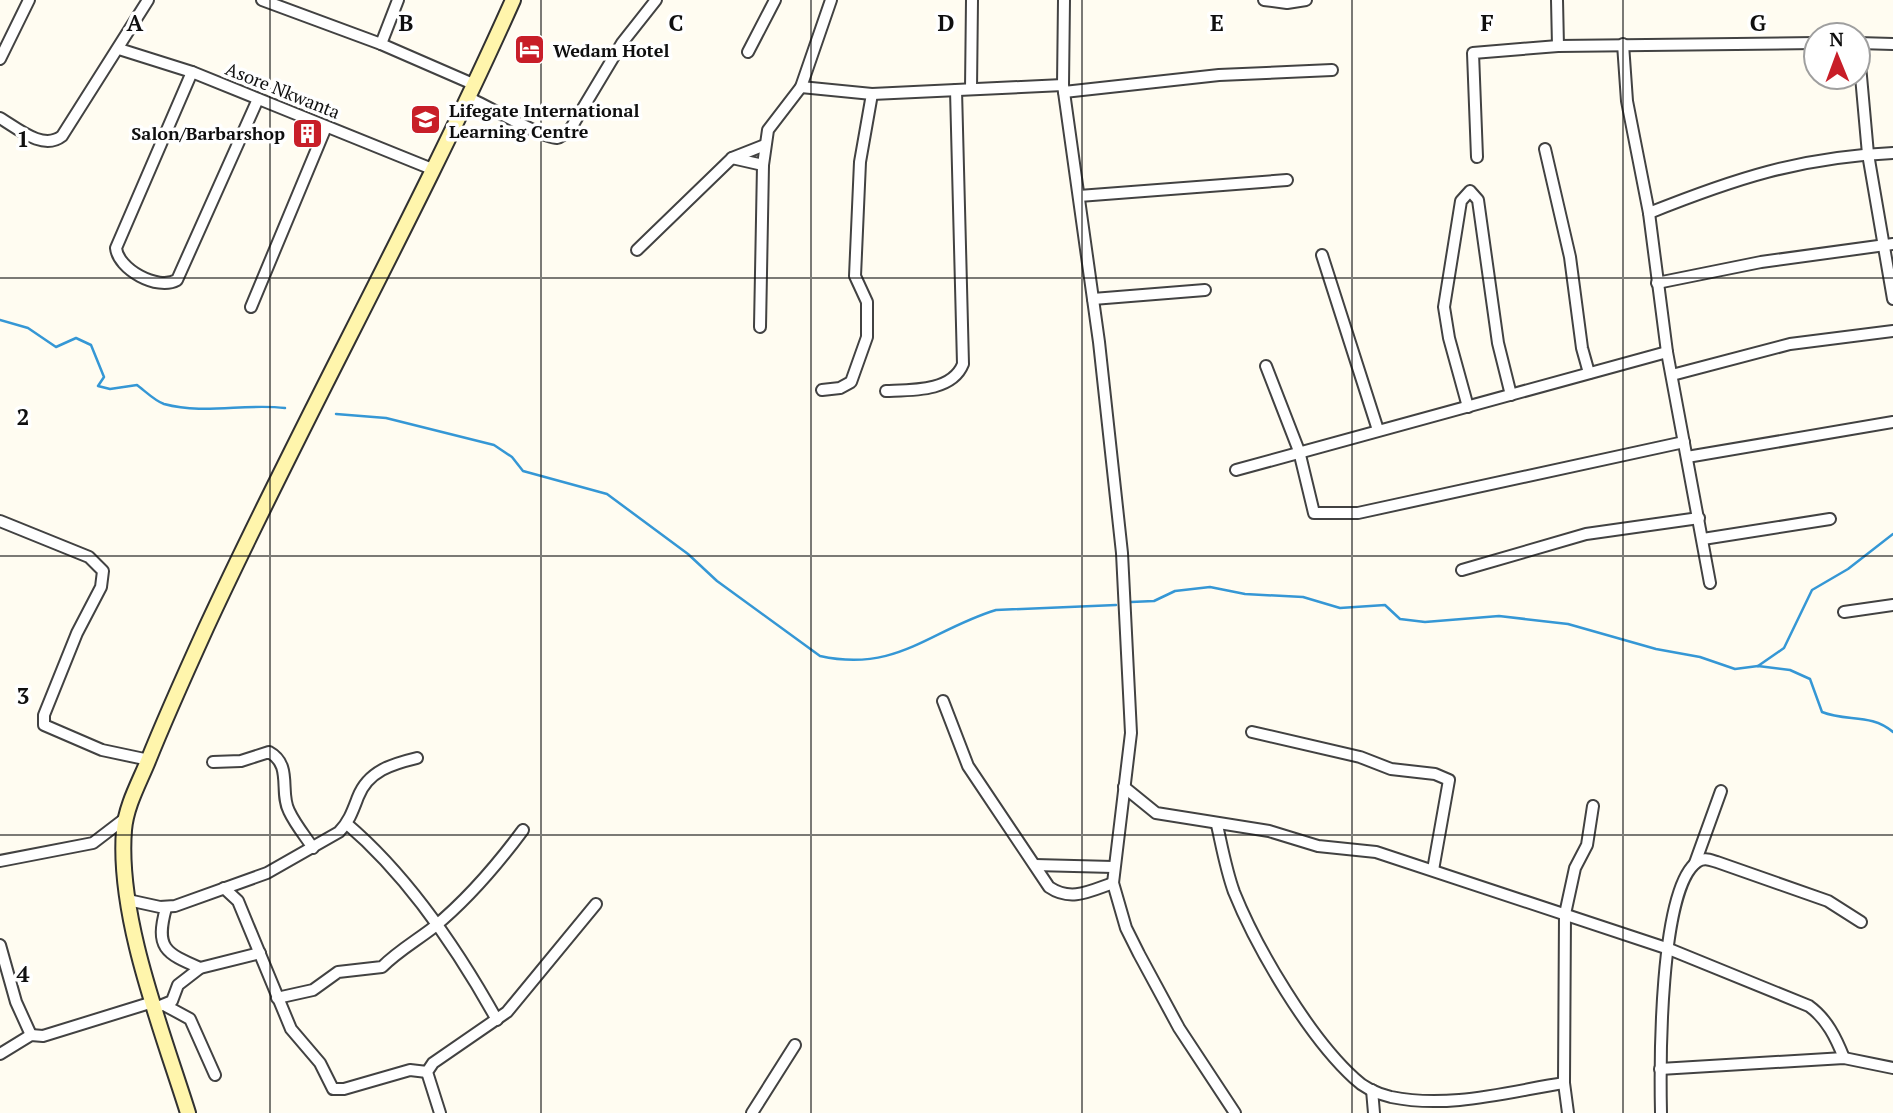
<svg xmlns="http://www.w3.org/2000/svg" width="1893" height="1113" viewBox="0 0 1893 1113" font-family="'PT Serif',serif">
<rect width="100%" height="100%" fill="#fffcf1"/>
<g fill="none" stroke-linecap="round" stroke-linejoin="round">
<!-- stream -->
<g stroke="#3597d5" stroke-width="2.5">
<path d="M0 320 28 328 56 347 76 338 91 345 104 377 98 386 110 389 137 385C145 391 155 401 164 404 205 415 244 403 285 408"/>
<path d="M336 414 386 418 494 445 512 457 523 471 607 494 688 554 717 581 820 656C897 673 930 630 996 610L1116 605"/>
<path d="M1131 602 1154 601 1175 591 1210 587 1245 594 1303 597 1340 608 1385 605 1400 619 1425 622 1499 616 1568 624 1656 649 1700 657 1735 669 1758 666 1790 670 1810 679 1822 712C1847 722 1871 713 1893 732"/>
<polyline points="1758,666 1784,648 1812,590 1848,569 1893,534"/>
</g>
<defs>
<g id="street">
<polyline points="262,0 381,44 473,84"/>
<polyline points="1064,0 1063,85 1099,342 1122,553 1131,733 1113,883 1126,928 1139,954 1179,1028 1235,1113"/>
<polyline points="1264,0 1287,3 1306,0"/>
<polyline points="1557,0 1558,46"/>
<polyline points="1858,43 1868,154 1893,299"/>
<polyline points="1858,43 1893,44"/>
<polyline points="381,44 398,0"/>
<polyline points="1623,44 1627,101 1649,213 1667,352 1710,583"/>
<polyline points="119,49 192,72 432,169"/>
<polyline points="748,52 775,0"/>
<polyline points="0,59 29,0"/>
<path d="M192 72 116 248C118 269 157 291 177 280L258 99"/>
<polyline points="801,87 872,94 1063,85"/>
<polyline points="971,89 972,0"/>
<polyline points="1064,92 1219,75 1332,70"/>
<path d="M467 97C484 104 544 139 557 138 562 137 567 132 571 128L622 43 656 0"/>
<path d="M0 118C17 128 43 151 62 136L148 0"/>
<polyline points="1545,149 1570,257 1582,348 1589,373"/>
<polyline points="1477,157 1473,53 1558,46 1816,43"/>
<polyline points="732,158 763,165"/>
<polyline points="1079,196 1287,180"/>
<path d="M1649 213C1734 179 1800 157 1893 153"/>
<polyline points="637,250 732,158 765,145"/>
<polyline points="1322,255 1378,430"/>
<polyline points="1657,283 1761,262 1893,244"/>
<polyline points="1093,299 1205,290"/>
<polyline points="251,307 326,127"/>
<polyline points="760,327 763,165 768,130 801,87 831,0"/>
<polyline points="1266,366 1299,451 1314,513 1358,513 1684,442"/>
<polyline points="1672,375 1790,344 1893,331"/>
<polyline points="822,390 840,388 851,382 867,337 867,302 855,276 860,162 872,94"/>
<path d="M886 391C911 390 952 392 963 364L956 90"/>
<polyline points="1468,407 1449,338 1444,307 1461,201 1470,191 1478,200 1498,343 1511,395"/>
<polyline points="1687,457 1893,422"/>
<polyline points="1236,470 1667,352"/>
<polyline points="0,521 89,557 103,571 101,587 77,633 44,715 44,725 102,750 149,760"/>
<polyline points="1703,539 1830,519"/>
<polyline points="1462,570 1586,534 1699,518"/>
<polyline points="1844,612 1893,605"/>
<path d="M943 701 968 766 1049 887C1071 902 1090 891 1113 883"/>
<polyline points="1252,732 1360,757 1391,769 1435,774 1449,780 1433,870"/>
<path d="M213 762 241 761 269 752C293 765 279 792 289 811 295 824 305 836 313 848"/>
<path d="M1124 787 1156 813 1269 831 1318 846 1376 852 1669 949 1809 1006C1827 1019 1836 1038 1844 1058"/>
<path d="M347 824C408 876 458 950 497 1020"/>
<path d="M1217 825C1222 847 1226 870 1234 892 1257 949 1309 1037 1354 1078 1364 1088 1378 1094 1391 1097 1449 1109 1507 1092 1564 1083"/>
<polyline points="0,861 93,843 127,817"/>
<polyline points="1695,863 1721,791"/>
<polyline points="1035,865 1113,867"/>
<polyline points="224,888 238,901 291,1029 320,1063 333,1089 344,1089 410,1070 427,1072"/>
<path d="M128 900 160 907 175 906 267 873 339 832C349 822 353 810 358 797 368 771 392 764 417 758"/>
<path d="M166 908C155 948 165 953 200 968"/>
<polyline points="0,945 16,1002 31,1035"/>
<path d="M277 998 313 990 338 972 382 967C398 951 416 941 434 927 468 899 497 865 523 830"/>
<polyline points="166,1006 190,1019 215,1075"/>
<polyline points="155,1008 172,1001 178,985 200,968 260,953"/>
<polyline points="0,1054 31,1035 43,1036 153,1002"/>
<polyline points="1660,1069 1844,1058 1893,1068"/>
<polyline points="1372,1090 1374,1113"/>
<polyline points="440,1113 427,1072 433,1063 507,1012 596,904"/>
<polyline points="752,1113 795,1045"/>
<polyline points="1568,1113 1564,1083 1565,914 1575,868 1587,845 1593,806"/>
<path d="M1661 1113C1660 1065 1659 889 1697 862 1704 857 1710 860 1717 862L1828 901 1861 922"/>
</g>
<path id="secondary" d="M188 1113C162 1030 117 917 124 830 126 806 139 783 148 761 166 716 186 672 206 628 304 416 418 213 513 0"/>
</defs>
<!-- street casing -->
<use href="#street" stroke="#424242" stroke-width="14"/>
<!-- secondary casing -->
<use href="#secondary" stroke="#313131" stroke-width="18"/>
<!-- street -->
<use href="#street" stroke="#fff" stroke-width="10"/>
<!-- secondary -->
<use href="#secondary" stroke="#fff5ac" stroke-width="14"/>
</g>
<!-- grid -->
<path fill="none" stroke="#0f0f0f" stroke-width="2" stroke-opacity="0.55" d="M270 0V1113M541 0V1113M811 0V1113M1082 0V1113M1352 0V1113M1623 0V1113M0 278H1893M0 556H1893M0 835H1893"/>
<!-- icons -->
<defs>
<symbol id="hotel-square" viewBox="-11 -11 22 22"><rect x="-9" y="-9" width="18" height="18" rx="4" fill="#c81e28" stroke="#fff"/><path d="M-6-4.5h1.5V1H6V5H4.5V3h-9V5H-6ZM-4 0a1.8 1.8 0 1 1 3.6 0ZM.5 0V-2.5h3Q6-2.5 6 0Z" fill="#fff"/></symbol>
<symbol id="school-square" viewBox="-11 -11 22 22"><rect x="-9" y="-9" width="18" height="18" rx="4" fill="#c81e28" stroke="#fff"/><path d="M0-5L7-2L0 1L-7-2ZM-4 1L0 2.5L4 1V4Q0 6-4 4Z" fill="#fff"/></symbol>
<symbol id="building-square" viewBox="-11 -11 22 22"><rect x="-9" y="-9" width="18" height="18" rx="4" fill="#c81e28" stroke="#fff"/><path d="M-4-6H4V6H1V3H-1V6H-4ZM-2.5-4.3h1.7v1.8h-1.7ZM.8-4.3h1.7v1.8H.8ZM-2.5-1h1.7V.8h-1.7ZM.8-1h1.7V.8H.8Z" fill="#fff"/></symbol>
</defs>
<g fill-rule="evenodd">
<use href="#hotel-square" x="512" y="32" width="35" height="35"/>
<use href="#school-square" x="408" y="102" width="35" height="35"/>
<use href="#building-square" x="290" y="116" width="35" height="35"/>
</g>
<g text-anchor="middle" dominant-baseline="central" stroke-width="7" stroke-linejoin="round" paint-order="stroke">
<!-- poi labels -->
<g font-size="18" font-weight="bold" fill="#0f0f0f" stroke="#fff" text-anchor="start">
<text x="553" y="50">Wedam Hotel</text>
<text x="449" y="110">Lifegate International<tspan x="449" dy="21">Learning Centre</tspan></text>
<text x="285" y="133" text-anchor="end">Salon/Barbarshop</text>
</g>
<!-- street labels -->
<g font-size="18" fill="#0f0f0f" stroke="#fff">
<text transform="translate(283 90) rotate(22)">Asore Nkwanta</text>
</g>
</g>
<g font-size="23" text-anchor="middle" font-weight="bold" fill="#0f0f0f" stroke="#fff" stroke-width="7" stroke-linejoin="round" paint-order="stroke">
<text x="135" y="31">A</text>
<text x="406" y="31">B</text>
<text x="676" y="31">C</text>
<text x="946" y="31">D</text>
<text x="1217" y="31">E</text>
<text x="1487" y="31">F</text>
<text x="1758" y="31">G</text>
<text x="23" y="147">1</text>
<text x="23" y="425">2</text>
<text x="23" y="704">3</text>
<text x="23" y="982">4</text>
</g>
<!-- north arrow -->
<g transform="translate(1837 56) rotate(359)"><circle r="33" fill="#ffffff" stroke="#9f9f9f" stroke-width="2"/>
<path d="M0-5L12 26L0 18L-12 26Z" fill="#c81e28"/>
<text y="-10" font-size="19" font-weight="bold" text-anchor="middle" fill="#0f0f0f">N</text>
</g>
</svg>
